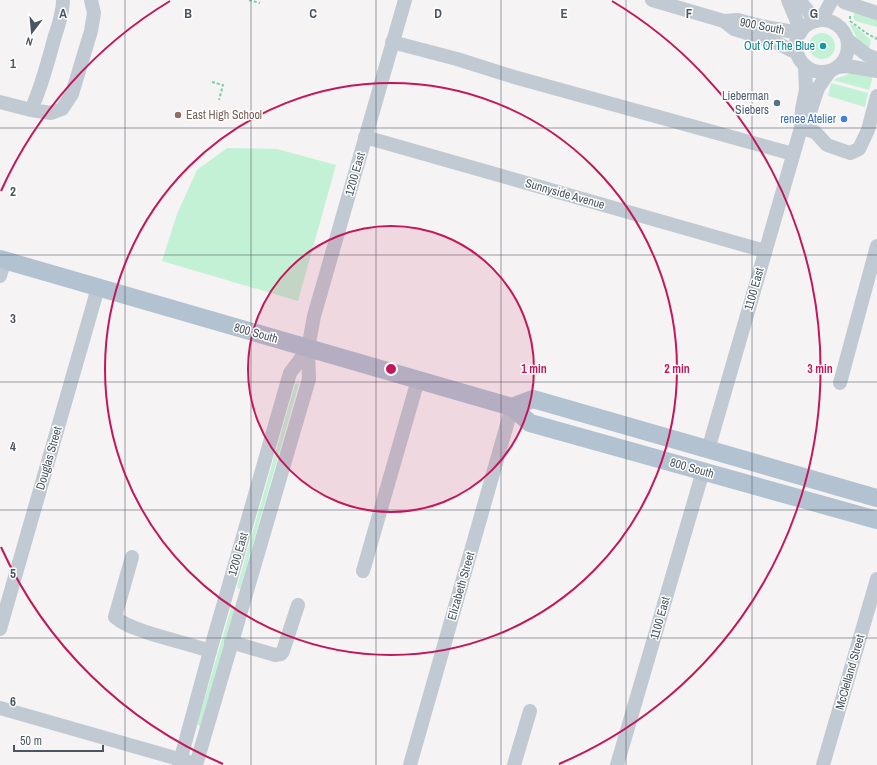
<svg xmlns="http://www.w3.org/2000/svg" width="877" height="765" viewBox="0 0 877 765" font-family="'Archivo Narrow',sans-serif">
<rect width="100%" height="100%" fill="#f5f3f3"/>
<!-- green -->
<g fill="#c3f1d5">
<polygon points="855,11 877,19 877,27 855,21 853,17"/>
<polygon points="852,24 871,40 869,48 868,48 857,38 850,25"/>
<circle cx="822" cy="46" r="13"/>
<polygon points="851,73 872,77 872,80 869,90 833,80"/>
<polygon points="831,83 868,93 865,107 828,96"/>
<polygon points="227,148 277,149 336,165 298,301 162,261 177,214 197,170"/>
<polygon points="297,383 299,384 240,589 239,589 237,587 295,384"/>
<polygon points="232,605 235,607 201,725 199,726 197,724"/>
</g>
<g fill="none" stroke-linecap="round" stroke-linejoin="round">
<!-- path -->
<g stroke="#7ad0a6" stroke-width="2" stroke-dasharray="3 2" stroke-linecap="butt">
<polyline points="249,0 260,3"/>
<polyline points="850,16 850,21 866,33 877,39"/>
<polyline points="212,82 223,85 219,100"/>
</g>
<!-- minor -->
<g stroke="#c1cad2" stroke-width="14">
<polyline points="652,0 724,21 738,20 760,26 800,33"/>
<polyline points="788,0 801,31"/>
<polyline points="799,0 816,21"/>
<polyline points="844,2 877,13"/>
<polyline points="821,20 832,0"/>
<circle cx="822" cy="46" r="26"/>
<polyline points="724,21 734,29 775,42 797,53"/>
<polyline points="848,40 867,55 877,59"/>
<polyline points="392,42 457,59 514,77 793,154"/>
<polyline points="838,67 847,66 877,71"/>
<path d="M0 102 31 110C42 86 48 61 55 36 59 24 63 12 63 0"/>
<polyline points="31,110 51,113 62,109 72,94 91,31 94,13 91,0"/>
<polyline points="810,112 818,88 830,71"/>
<polyline points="801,128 815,132 827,145 850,153 859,149 868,130 877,96"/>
<polyline points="365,137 765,251"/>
<polyline points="0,276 5,260"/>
<polyline points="840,383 877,246"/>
<polyline points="708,450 801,128 802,109 806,90 805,66"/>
<path d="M132 557 115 617C124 625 135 628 146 632 167 639 189 644 210 651"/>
<polyline points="363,571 418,380"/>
<polyline points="0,629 98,288"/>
<polyline points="231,642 275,655 281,654 283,651 298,605"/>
<polyline points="0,708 189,762"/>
<polyline points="179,765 210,651 290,373 308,349"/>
<polyline points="196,765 309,379 308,349 314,316 405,0"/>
<polyline points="410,765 512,407"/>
<polyline points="514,765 530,711"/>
<polyline points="617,765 703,471"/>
<polyline points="823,765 877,579"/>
</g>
<!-- major -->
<g stroke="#b3c2d1" stroke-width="18">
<polyline points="0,259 512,407 530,423 877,520"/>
<polyline points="512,407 533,399 877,498"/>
</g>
</g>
<!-- grid -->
<path fill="none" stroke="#4a5661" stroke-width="1" stroke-opacity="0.55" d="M125 0V765M251 0V765M376 0V765M501 0V765M626 0V765M752 0V765M0 128H877M0 255H877M0 382H877M0 510H877M0 638H877"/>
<!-- distance rings -->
<circle cx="391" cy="369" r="143" fill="#c2185b" fill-opacity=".12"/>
<g fill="none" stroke="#c2185b" stroke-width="2">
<circle cx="391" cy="369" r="143"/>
<circle cx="391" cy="369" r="286"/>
<path d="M223 764A429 429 0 0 1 1 547M1 191A429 429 0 0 1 170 1M612 1A429 429 0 0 1 559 764"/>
</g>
<!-- markers -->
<circle fill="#0f9aa8" stroke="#fff" stroke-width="1.5" cx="823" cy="46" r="4"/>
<circle fill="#5c6f8a" stroke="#fff" stroke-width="1.5" cx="777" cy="103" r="4"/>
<circle fill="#8d6e63" stroke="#fff" stroke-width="1.5" cx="178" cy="115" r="4"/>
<circle fill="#3f7fe0" stroke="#fff" stroke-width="1.5" cx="844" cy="119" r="4"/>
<g text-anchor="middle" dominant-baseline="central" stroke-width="3" stroke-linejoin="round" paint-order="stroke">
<!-- street labels -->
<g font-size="12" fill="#4a5661" stroke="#fff">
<text transform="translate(762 26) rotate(11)">900 South</text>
<text transform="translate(355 174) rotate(-74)">1200 East</text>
<text transform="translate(565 194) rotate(16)">Sunnyside Avenue</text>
<text transform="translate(754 289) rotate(-74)">1100 East</text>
<text transform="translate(256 333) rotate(16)">800 South</text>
<text transform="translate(49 458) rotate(-74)">Douglas Street</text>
<text transform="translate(692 468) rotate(16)">800 South</text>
<text transform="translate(238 554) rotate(-74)">1200 East</text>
<text transform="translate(461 586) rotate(-74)">Elizabeth Street</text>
<text transform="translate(660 618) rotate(-74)">1100 East</text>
<text transform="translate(850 672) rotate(-74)">McClelland Street</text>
</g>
<!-- culture labels -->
<g font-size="12" fill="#0d838f" stroke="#fff" text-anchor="end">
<text x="815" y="46">Out Of The Blue</text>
</g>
<!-- service labels -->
<g font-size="12" fill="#4e5e75" stroke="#fff" text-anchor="end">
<text x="769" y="96">Lieberman<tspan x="769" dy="14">Siebers</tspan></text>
</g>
<!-- education labels -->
<g font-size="12" fill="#785e54" stroke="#fff" text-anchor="start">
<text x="186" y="115">East High School</text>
</g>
<!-- shop labels -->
<g font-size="12" fill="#366cbe" stroke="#fff" text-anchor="end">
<text x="836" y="119">renee Atelier</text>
</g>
</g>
<g font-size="13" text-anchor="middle" font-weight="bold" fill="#4a5661" stroke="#fff" stroke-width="3" stroke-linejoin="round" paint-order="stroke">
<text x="63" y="18">A</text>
<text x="188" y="18">B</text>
<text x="313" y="18">C</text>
<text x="438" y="18">D</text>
<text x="564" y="18">E</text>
<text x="689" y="18">F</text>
<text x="814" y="18">G</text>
<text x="13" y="68">1</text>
<text x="13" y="196">2</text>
<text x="13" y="323">3</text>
<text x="13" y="451">4</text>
<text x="13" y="578">5</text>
<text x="13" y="706">6</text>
</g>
<circle cx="391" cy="369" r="6" fill="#c2185b" stroke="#fff" stroke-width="2"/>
<g font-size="12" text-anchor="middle" font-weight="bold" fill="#c2185b" stroke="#fff" stroke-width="3" stroke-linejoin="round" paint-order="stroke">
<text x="534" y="373">1 min</text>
<text x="677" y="373">2 min</text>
<text x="820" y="373">3 min</text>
</g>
<!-- north arrow -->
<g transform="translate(32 32) rotate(196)" stroke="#ffffff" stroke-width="3" paint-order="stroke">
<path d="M0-3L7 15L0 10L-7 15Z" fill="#4a5661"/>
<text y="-6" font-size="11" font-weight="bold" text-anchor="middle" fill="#4a5661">N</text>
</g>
<!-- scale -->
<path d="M14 745v6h89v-6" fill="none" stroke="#4a5661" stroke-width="2"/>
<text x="20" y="745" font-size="12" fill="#4a5661" stroke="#ffffff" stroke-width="3" paint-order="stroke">50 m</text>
</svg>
